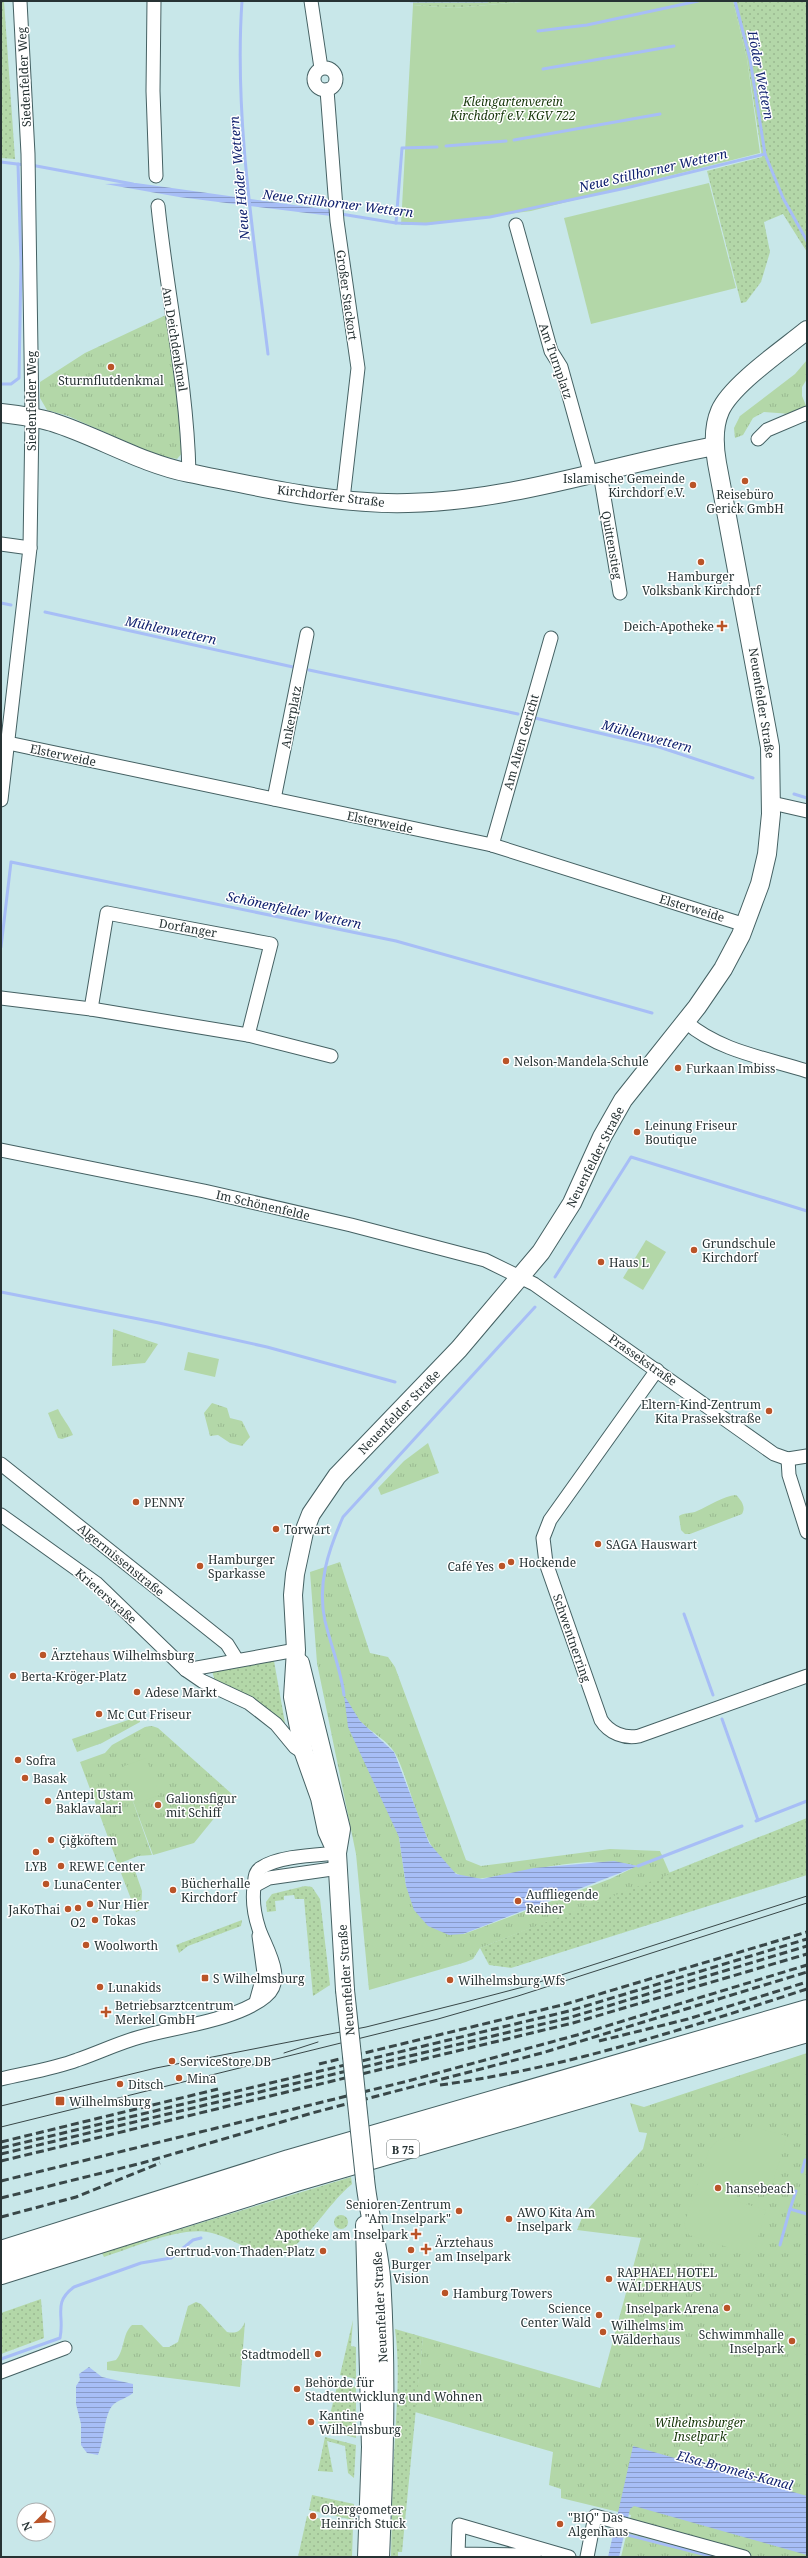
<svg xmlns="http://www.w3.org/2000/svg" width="808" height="2558" viewBox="0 0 808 2558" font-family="'Noto Serif',serif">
<defs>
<pattern id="grass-dots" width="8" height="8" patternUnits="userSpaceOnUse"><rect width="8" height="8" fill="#b3d7a8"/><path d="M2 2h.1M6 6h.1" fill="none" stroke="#9ab991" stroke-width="1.8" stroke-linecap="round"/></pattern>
<pattern id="park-tufts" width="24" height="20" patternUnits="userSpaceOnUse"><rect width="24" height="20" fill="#b3d7a8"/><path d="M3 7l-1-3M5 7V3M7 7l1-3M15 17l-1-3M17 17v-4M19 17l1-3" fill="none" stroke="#9ab991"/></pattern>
<pattern id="water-rules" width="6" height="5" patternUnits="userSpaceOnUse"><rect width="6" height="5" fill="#a7bef6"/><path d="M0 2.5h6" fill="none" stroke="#889bc8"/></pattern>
</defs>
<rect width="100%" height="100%" fill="#c8e7e9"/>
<!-- grass -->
<g fill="url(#grass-dots)">
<polygon points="1,1 4,1 15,159 1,158"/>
<polygon points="413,1 531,1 454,8 413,5"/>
<polygon points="733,1 807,1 807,252 783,214 764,222 770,252 761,282 746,302 741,303 707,171 762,157 747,59"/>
<polygon points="274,1661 285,1723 282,1724 215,1681 212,1671"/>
<polygon points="807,1818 807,1875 511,1968 489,1965 480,1948"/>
<polygon points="305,1886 312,1887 320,1899 330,1985 313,1996 304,1899 295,1899 294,1895 284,1896 284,1900 275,1901 276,1911 267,1912 266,1902 272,1894"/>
<polygon points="242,1920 241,1926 188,1946 179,1953 176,1945"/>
<path d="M351 2177 352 2184C325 2206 308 2244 275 2258 252 2253 234 2239 212 2233 182 2225 133 2248 104 2257L102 2253Z"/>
<circle cx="341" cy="2222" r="7"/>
<polygon points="41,2299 44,2338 1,2354 1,2313"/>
<polygon points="353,2320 351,2346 356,2347 356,2379 340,2375"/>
<path d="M395 2329 423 2337 402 2552H398V2557H391C392 2518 392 2478 395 2438 397 2401 400 2366 395 2329Z"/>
<polygon points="338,2383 356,2387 356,2438 326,2430"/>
<polygon points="325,2437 356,2445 354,2478 348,2473 345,2446 327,2441 333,2472 318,2471"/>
<polygon points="312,2495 354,2504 353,2520 309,2510"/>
<polygon points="307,2516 353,2526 352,2557 298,2557"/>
</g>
<!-- park -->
<g fill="url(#park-tufts)" fill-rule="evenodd">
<polygon points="166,315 178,384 184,451 177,459 157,455 68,416 47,410 40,398 40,382 85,353"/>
<polygon points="807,360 807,379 802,387 802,396 807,408 791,414 764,412 753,418 743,435 735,438 734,428 740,416 795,374"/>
<polygon points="113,1329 158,1344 145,1363 112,1366"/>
<polygon points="212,1403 227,1408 230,1418 242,1421 250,1437 242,1446 230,1443 218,1435 210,1436 204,1413"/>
<path d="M58 1409C62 1418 69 1425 73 1435L62 1439 58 1438 48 1413Z"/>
<polygon points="428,1443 439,1473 381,1495 378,1488 404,1461"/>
<path d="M736 1495C742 1501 746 1507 742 1514L690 1534H685L681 1530 679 1516C685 1512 691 1514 697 1511 709 1506 723 1496 736 1495Z"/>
<path d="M340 1562 370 1653 388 1657 395 1667 466 1860 481 1866 610 1849 660 1851 670 1874 480 1948 473 1959 466 1962 369 1990 356 1854 317 1663 310 1572ZM344 1696C350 1705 354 1715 361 1722 371 1732 388 1741 395 1753 415 1789 425 1887 484 1878 535 1871 585 1854 637 1866L610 1879 464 1934 406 1886 399 1837Z"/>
<polygon points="140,1716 140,1722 102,1743 77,1752 72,1739"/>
<polygon points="152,1726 158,1728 233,1795 194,1843 153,1855 127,1785 152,1855 138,1856 118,1864 80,1762 105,1753 112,1745 145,1727"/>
<polygon points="134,1868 142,1891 141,1910 136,1912 121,1873"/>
<polygon points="807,2053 807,2557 621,2557 631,2515 561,2498 561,2489 549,2485 553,2452 415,2412 423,2337 600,2388 641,2238 577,2230 584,2213 643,2149 647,2133 639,2132 630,2103 644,2107"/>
<path d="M196 2302 201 2304 227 2332C237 2334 241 2331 245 2322L240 2387 107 2370V2362L116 2360C125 2350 122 2334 132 2325H142L163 2347H169L178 2342 188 2306Z"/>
</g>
<!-- garden -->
<g fill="#b3d7a8">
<polygon points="532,1 733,1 747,59 760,153 531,211 426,225 401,225 413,5 454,8"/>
<polygon points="709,183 736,288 591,324 564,218"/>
<polygon points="646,1240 666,1252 643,1290 623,1278"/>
<polygon points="188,1352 219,1359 215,1377 184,1370"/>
<polygon points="146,1758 160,1795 138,1803 124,1766"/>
<polygon points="754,2127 787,2136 770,2192 740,2184 736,2201 766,2210 755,2248 749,2254 689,2235 684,2224 709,2150 716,2142 726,2137 742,2142 745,2132"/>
</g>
<!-- water -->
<g fill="url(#water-rules)">
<polygon points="136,183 330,210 331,216 179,197 105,184"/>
<polygon points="344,1695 360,1721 394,1752 429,1843 456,1874 482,1879 534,1868 614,1861 638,1866 463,1934 449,1935 428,1926 414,1910 406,1886 399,1837 348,1727"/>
<path d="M89 2367 102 2377 133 2384V2393C127 2398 119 2400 114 2404 104 2412 104 2442 98 2455L87 2453 81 2445V2424L76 2404V2386L80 2380 79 2374Z"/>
<polygon points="633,2446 807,2496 807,2555 634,2506 630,2509 619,2557 608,2557"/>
</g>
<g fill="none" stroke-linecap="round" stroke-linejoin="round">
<!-- stream -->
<g stroke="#a7bef6" stroke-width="3">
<path d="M242 1C234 116 254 239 268 354"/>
<polyline points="411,1 487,1"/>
<polyline points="735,1 750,59 765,154 783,198 807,241"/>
<polyline points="538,31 587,25 698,1"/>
<polyline points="543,69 674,46"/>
<polyline points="514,140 660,114"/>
<polyline points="446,146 506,141"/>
<polyline points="1,162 25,165"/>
<polyline points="31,165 133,184"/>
<polyline points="341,214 396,223 426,224 490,217 626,188 765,154"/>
<polyline points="396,223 402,148 437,147"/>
<polyline points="1,384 11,384 19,378 21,263 18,164"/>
<polyline points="1,603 11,605"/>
<polyline points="45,612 293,667"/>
<polyline points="309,670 518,714"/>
<polyline points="535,718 659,747 753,778"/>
<polyline points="794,794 807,798"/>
<polyline points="1,947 11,862 396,941 652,1013"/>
<polyline points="555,1277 631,1157 807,1211"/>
<polyline points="1,1292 159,1323 267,1347 395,1382"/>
<polyline points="684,1614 713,1695"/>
<path d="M344 1695C341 1670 331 1646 325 1621 317 1584 328 1551 343 1517L535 1307"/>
<polyline points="722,1719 758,1820"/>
<polyline points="756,1821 807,1801"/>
<polyline points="638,1866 742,1826"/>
<polyline points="802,2172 805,2160"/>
<polyline points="790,2209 796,2191"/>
<polyline points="780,2245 790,2209 807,2214"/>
<path d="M1 2359 60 2338C65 2316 52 2303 74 2287L141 2263 171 2258 193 2240 201 2238"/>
<polyline points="620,2533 714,2557"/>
</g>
<defs>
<g id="street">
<polyline points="154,1 153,91 156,176"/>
<polyline points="311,1 321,68"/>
<circle cx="325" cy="79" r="11"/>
<polyline points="327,90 337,221 358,368 343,499"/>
<path d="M158 206C167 295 187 383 189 473"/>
<polyline points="516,225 551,351 561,367 591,475"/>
<polyline points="758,439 767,430 807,413"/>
<polyline points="600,473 620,593"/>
<polyline points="1,544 30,548"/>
<polyline points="8,743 492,845 745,925"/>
<polyline points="274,799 307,634"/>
<polyline points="1,800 30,548 32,417 28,154 20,1"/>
<polyline points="772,803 807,811"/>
<polyline points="492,845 551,638"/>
<polyline points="1,998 91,1009 248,1035 331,1056"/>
<polyline points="91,1009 107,913 271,944 248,1035"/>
<path d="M686 1022C719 1051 766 1058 807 1071"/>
<polyline points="1,1150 204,1191 351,1225 485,1260 534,1284 774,1454 788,1459 807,1456"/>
<path d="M657 1370 550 1520 543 1538 546 1563 601 1720C609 1733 625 1739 639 1736L807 1676"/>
<polyline points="788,1459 789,1475 807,1532"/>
<polyline points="1,1464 227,1644 237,1660"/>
<polyline points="1,1515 96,1583 186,1670 202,1681 249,1703 276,1724 295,1747 304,1753"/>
<polyline points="186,1670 296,1650"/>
<polyline points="254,1886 269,1878 339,1868"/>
<polyline points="256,2002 264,1973 259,1936"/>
<path d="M1 2079C26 2073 53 2069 77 2060 98 2053 118 2043 140 2037 175 2027 238 2020 266 1996 287 1979 265 1947 259 1929 254 1914 252 1902 254 1887 255 1880 254 1872 261 1868 278 1856 316 1855 337 1853"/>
<polyline points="1,2372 65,2348"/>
<polyline points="540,2549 526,2555 458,2554 459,2525 569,2557"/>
<polyline points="587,2557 595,2516 744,2557"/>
</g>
<g id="secondary">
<path d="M1 413C18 415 35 417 52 422 99 437 140 463 189 473 260 487 335 505 408 503 512 501 613 465 715 446"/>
<polyline points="300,1663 341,1829 337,1853 345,1990"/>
<path d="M337 1853 327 1831 320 1798 304 1753 293 1697 296 1650 293 1595 295 1574 304 1532 311 1514 337 1476 459 1349 541 1252 572 1203 602 1137 623 1100 697 1007 723 969 741 935 760 884 767 854 771 814 770 747 717 463C714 446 713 427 720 411 731 385 784 349 807 330"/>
<path d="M365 2179C368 2212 378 2244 381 2277 387 2370 384 2464 380 2557"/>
<polyline points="365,2225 371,2447 367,2557"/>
</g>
<g id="highway">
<polyline points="1,2252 289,2161 807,2011"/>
<polyline points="1,2273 296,2180 807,2031"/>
</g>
</defs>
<!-- street casing -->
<use href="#street" stroke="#456163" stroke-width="15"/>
<!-- secondary casing -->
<use href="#secondary" stroke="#456163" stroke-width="20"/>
<!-- highway casing -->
<use href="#highway" stroke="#456163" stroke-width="24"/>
<!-- street -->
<use href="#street" stroke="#fff" stroke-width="13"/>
<!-- secondary -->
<use href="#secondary" stroke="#fff" stroke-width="18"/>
<!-- highway -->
<use href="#highway" stroke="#fff" stroke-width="22"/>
<!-- tram -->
<g stroke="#394748" stroke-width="1">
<polyline points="284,2053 318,2042"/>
<polyline points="1,2106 156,2068 366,2027 466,2002 527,1986 807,1896"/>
<polyline points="1,2127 438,2019 518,1996 807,1903"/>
</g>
<!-- rail -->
<g stroke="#394748" stroke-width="3" stroke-dasharray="8 4" stroke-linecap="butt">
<polyline points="599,2041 688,2019 807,1982"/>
<polyline points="319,2064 566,2004 807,1932"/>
<path d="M440 2085C566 2068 687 2028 807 1989"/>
<polyline points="1,2142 218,2089"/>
<polyline points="1,2148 569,2011 807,1939"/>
<polyline points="1,2154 568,2018 807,1946"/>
<polyline points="1,2161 573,2023 807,1954"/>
<polyline points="1,2181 408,2081 577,2035 807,1965"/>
<polyline points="1,2198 142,2163 312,2113 542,2053 807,1972"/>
<polyline points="1,2217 76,2197 160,2163"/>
</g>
<defs>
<polyline id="secondary-bridge" points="345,1990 365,2179"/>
</defs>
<!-- secondary-bridge casing -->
<use href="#secondary-bridge" stroke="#456163" stroke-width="20" stroke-linecap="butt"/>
<!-- secondary-bridge -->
<use href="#secondary-bridge" stroke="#fff" stroke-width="18"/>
</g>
<!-- markers -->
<g fill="#ba5428" stroke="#fff" stroke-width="1.5">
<circle cx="111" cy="367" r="4"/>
<circle cx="745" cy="481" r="4"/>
<circle cx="693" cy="485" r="4"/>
<circle cx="701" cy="562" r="4"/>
<path d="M720 620h4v4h4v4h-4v4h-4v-4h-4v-4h4z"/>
<circle cx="506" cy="1061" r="4"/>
<circle cx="678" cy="1068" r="4"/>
<circle cx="637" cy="1132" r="4"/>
<circle cx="694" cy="1250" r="4"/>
<circle cx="601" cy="1262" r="4"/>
<circle cx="769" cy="1411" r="4"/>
<circle cx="136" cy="1502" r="4"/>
<circle cx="276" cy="1529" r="4"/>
<circle cx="598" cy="1544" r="4"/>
<circle cx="511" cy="1562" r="4"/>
<circle cx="200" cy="1566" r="4"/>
<circle cx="502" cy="1566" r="4"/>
<circle cx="43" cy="1655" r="4"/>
<circle cx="13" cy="1676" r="4"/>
<circle cx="137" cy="1692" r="4"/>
<circle cx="99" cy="1714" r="4"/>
<circle cx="18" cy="1760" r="4"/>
<circle cx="25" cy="1778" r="4"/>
<circle cx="48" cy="1801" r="4"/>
<circle cx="158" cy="1805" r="4"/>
<circle cx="51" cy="1840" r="4"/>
<circle cx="36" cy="1852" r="4"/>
<circle cx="61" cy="1866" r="4"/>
<circle cx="46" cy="1884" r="4"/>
<circle cx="173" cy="1890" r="4"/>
<circle cx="518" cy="1901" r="4"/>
<circle cx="90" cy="1904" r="4"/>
<circle cx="78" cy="1908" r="4"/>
<circle cx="68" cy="1909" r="4"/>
<circle cx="95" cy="1920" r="4"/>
<circle cx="86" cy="1945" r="4"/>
<rect x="201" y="1974" width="8" height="8" rx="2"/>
<circle cx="450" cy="1980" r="4"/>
<circle cx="100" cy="1987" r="4"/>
<path d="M104 2006h4v4h4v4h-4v4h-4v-4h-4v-4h4z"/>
<circle cx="172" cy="2061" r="4"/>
<circle cx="179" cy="2078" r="4"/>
<circle cx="120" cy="2084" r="4"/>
<rect x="55" y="2096" width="10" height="10" rx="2"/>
<circle cx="718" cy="2188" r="4"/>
<circle cx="459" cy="2211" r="4"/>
<circle cx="509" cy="2219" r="4"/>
<path d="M414 2228h4v4h4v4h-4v4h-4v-4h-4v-4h4z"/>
<path d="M424 2243h4v4h4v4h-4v4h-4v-4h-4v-4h4z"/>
<circle cx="411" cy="2250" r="4"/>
<circle cx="323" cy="2251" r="4"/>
<circle cx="609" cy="2279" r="4"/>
<circle cx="445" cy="2293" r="4"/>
<circle cx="727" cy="2308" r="4"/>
<circle cx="599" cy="2315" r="4"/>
<circle cx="603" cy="2332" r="4"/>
<circle cx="792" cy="2341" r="4"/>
<circle cx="318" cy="2354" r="4"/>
<circle cx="297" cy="2389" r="4"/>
<circle cx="311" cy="2422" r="4"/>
<circle cx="313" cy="2516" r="4"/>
<circle cx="560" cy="2524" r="4"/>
</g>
<g text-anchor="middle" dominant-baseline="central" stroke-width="3" stroke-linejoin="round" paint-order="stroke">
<!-- shield labels -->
<rect fill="#fff" stroke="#687071" stroke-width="1" x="387" y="2140" width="32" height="18" rx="3"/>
<g font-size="11" font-weight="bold" fill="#273334">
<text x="403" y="2149">B 75</text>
</g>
<!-- street labels -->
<g font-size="12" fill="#273334" stroke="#fff">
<text transform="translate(24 77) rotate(-93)">Siedenfelder Weg</text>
<text transform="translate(347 295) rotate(82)">Großer Stackort</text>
<text transform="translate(175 339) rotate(81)">Am Deichdenkmal</text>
<text transform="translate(556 361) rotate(71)">Am Turnplatz</text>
<text transform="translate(31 401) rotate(-90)">Siedenfelder Weg</text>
<text transform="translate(331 496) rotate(7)">Kirchdorfer Straße</text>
<text transform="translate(612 545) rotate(80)">Quittenstieg</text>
<text transform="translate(762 703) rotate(81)">Neuenfelder Straße</text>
<text transform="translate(291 717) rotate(-79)">Ankerplatz</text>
<text transform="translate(521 742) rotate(-74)">Am Alten Gericht</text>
<text transform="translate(63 755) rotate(12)">Elsterweide</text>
<text transform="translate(380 822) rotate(12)">Elsterweide</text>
<text transform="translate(692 908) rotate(17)">Elsterweide</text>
<text transform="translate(188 928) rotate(10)">Dorfanger</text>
<text transform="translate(595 1157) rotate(-63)">Neuenfelder Straße</text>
<text transform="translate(263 1205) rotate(13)">Im Schönenfelde</text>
<text transform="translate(643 1360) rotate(35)">Prassekstraße</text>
<text transform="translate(399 1412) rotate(-46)">Neuenfelder Straße</text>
<text transform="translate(121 1560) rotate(39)">Algermissenstraße</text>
<text transform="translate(106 1596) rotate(41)">Krieterstraße</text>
<text transform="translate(572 1638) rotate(71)">Schwentnerring</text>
<text transform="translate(346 1980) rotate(-94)">Neuenfelder Straße</text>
<text transform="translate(380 2307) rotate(-93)">Neuenfelder Straße</text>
</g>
<!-- park labels -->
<g font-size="12" font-style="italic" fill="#17370a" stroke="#fff">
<text x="513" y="101">Kleingartenverein<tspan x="513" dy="14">Kirchdorf e.V. KGV 722</tspan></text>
<text x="700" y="2422">Wilhelmsburger<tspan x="700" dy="14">Inselpark</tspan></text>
</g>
<!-- poi labels -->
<g font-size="12" fill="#273334" stroke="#fff" text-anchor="start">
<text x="111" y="380" text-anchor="middle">Sturmflutdenkmal</text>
<text x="685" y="478" text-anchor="end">Islamische Gemeinde<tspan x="685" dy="14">Kirchdorf e.V.</tspan></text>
<text x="745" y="494" text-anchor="middle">Reisebüro<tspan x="745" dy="14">Gerick GmbH</tspan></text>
<text x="701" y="576" text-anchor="middle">Hamburger<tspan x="701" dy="14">Volksbank Kirchdorf</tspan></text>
<text x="714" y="626" text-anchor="end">Deich-Apotheke</text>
<text x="514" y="1061">Nelson-Mandela-Schule</text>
<text x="686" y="1068">Furkaan Imbiss</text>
<text x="645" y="1125">Leinung Friseur<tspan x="645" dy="14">Boutique</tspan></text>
<text x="702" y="1243">Grundschule<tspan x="702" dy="14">Kirchdorf</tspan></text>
<text x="609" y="1262">Haus L</text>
<text x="761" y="1404" text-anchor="end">Eltern-Kind-Zentrum<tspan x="761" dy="14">Kita Prassekstraße</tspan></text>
<text x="144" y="1502">PENNY</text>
<text x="284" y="1529">Torwart</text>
<text x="606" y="1544">SAGA Hauswart</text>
<text x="208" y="1559">Hamburger<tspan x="208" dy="14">Sparkasse</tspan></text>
<text x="519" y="1562">Hockende</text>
<text x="494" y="1566" text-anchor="end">Café Yes</text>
<text x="51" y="1655">Ärztehaus Wilhelmsburg</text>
<text x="21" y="1676">Berta-Kröger-Platz</text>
<text x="145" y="1692">Adese Markt</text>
<text x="107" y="1714">Mc Cut Friseur</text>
<text x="26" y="1760">Sofra</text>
<text x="33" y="1778">Basak</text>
<text x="56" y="1794">Antepi Ustam<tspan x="56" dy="14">Baklavalari</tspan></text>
<text x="166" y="1798">Galionsfigur<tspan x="166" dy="14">mit Schiff</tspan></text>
<text x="59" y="1840">Çiğköftem</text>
<text x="36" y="1866" text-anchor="middle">LYB</text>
<text x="69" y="1866">REWE Center</text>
<text x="181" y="1883">Bücherhalle<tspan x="181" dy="14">Kirchdorf</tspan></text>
<text x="54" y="1884">LunaCenter</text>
<text x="526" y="1894">Auffliegende<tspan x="526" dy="14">Reiher</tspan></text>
<text x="98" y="1904">Nur Hier</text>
<text x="60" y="1909" text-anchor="end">JaKoThai</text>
<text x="103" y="1920">Tokas</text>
<text x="78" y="1922" text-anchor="middle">O2</text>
<text x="94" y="1945">Woolworth</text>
<text x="213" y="1978">S Wilhelmsburg</text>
<text x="458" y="1980">Wilhelmsburg Wfs</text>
<text x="108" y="1987">Lunakids</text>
<text x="115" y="2005">Betriebsarztcentrum<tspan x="115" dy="14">Merkel GmbH</tspan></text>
<text x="180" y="2061">ServiceStore DB</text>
<text x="187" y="2078">Mina</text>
<text x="128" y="2084">Ditsch</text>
<text x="69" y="2101">Wilhelmsburg</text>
<text x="726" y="2188">hansebeach</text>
<text x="451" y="2204" text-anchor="end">Senioren-Zentrum<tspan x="451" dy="14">"Am Inselpark"</tspan></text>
<text x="517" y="2212">AWO Kita Am<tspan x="517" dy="14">Inselpark</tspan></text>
<text x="408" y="2234" text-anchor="end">Apotheke am Inselpark</text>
<text x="435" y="2242">Ärztehaus<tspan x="435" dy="14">am Inselpark</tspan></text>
<text x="315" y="2251" text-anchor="end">Gertrud-von-Thaden-Platz</text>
<text x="411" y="2264" text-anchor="middle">Burger<tspan x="411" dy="14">Vision</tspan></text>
<text x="617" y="2272">RAPHAEL HOTEL<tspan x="617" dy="14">WÄLDERHAUS</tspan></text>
<text x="453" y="2293">Hamburg Towers</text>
<text x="591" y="2308" text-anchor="end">Science<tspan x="591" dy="14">Center Wald</tspan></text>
<text x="719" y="2308" text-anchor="end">Inselpark Arena</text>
<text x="611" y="2325">Wilhelms im<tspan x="611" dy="14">Wälderhaus</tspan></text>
<text x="784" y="2334" text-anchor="end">Schwimmhalle<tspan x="784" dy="14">Inselpark</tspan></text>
<text x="310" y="2354" text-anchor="end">Stadtmodell</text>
<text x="305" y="2382">Behörde für<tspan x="305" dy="14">Stadtentwicklung und Wohnen</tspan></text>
<text x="319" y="2415">Kantine<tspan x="319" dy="14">Wilhelmsburg</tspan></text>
<text x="321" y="2509">Obergeometer<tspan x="321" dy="14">Heinrich Stuck</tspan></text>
<text x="568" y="2517">"BIQ" Das<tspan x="568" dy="14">Algenhaus</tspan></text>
</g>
<!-- water labels -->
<g font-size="13" font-style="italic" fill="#11226f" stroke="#fff">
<text transform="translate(761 75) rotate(79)">Höder Wettern</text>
<text transform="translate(653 170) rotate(-13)">Neue Stillhorner Wettern</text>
<text transform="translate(239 178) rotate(-95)">Neue Höder Wettern</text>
<text transform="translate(338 203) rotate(7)">Neue Stillhorner Wettern</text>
<text transform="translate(171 630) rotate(12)">Mühlenwettern</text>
<text transform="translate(647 736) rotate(15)">Mühlenwettern</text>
<text transform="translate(294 910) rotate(12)">Schönenfelder Wettern</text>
<text transform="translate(735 2470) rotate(15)">Elsa-Bromeis-Kanal</text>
</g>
</g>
<!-- border -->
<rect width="808" height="2558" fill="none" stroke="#273334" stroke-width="4"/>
<!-- north arrow -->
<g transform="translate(36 2522) rotate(246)"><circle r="19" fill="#ffffff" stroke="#a9adae"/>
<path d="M0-3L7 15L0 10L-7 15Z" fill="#ba5428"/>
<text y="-6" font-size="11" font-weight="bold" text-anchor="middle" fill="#273334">N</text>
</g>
</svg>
